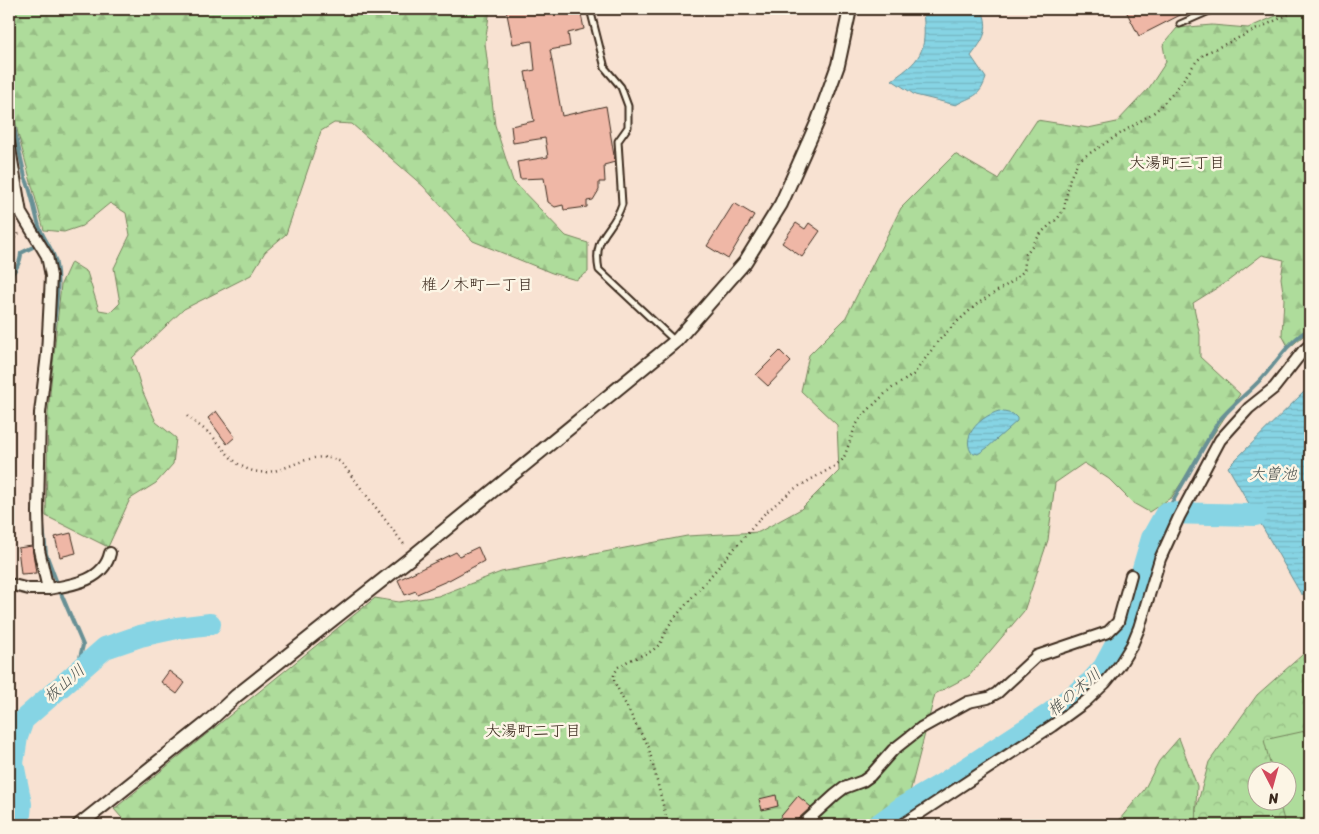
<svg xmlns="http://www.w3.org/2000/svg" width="1319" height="834" viewBox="0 0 1319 834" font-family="Sriracha,'Klee One',sans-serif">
<defs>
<pattern id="forest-firs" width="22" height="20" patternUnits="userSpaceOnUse" patternTransform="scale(1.25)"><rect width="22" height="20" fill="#aedc9b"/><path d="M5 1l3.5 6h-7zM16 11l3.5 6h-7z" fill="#97bd85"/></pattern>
<pattern id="park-crowns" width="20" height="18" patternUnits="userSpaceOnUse" patternTransform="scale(1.25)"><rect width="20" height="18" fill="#aedc9b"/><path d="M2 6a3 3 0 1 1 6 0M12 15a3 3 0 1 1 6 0" fill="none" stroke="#97bd85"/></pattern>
<pattern id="water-rules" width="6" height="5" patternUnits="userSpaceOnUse" patternTransform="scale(1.25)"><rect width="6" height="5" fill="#86d4e4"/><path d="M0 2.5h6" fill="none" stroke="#75b6c3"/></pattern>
</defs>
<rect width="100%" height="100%" fill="#f8e2d2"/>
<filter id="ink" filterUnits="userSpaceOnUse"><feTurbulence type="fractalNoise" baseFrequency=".02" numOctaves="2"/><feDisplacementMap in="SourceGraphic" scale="10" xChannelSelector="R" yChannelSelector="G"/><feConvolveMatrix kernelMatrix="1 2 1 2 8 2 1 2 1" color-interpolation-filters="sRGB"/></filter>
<g filter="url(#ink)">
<!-- forest -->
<g fill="url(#forest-firs)" stroke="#74835c">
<polygon points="9,9 490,9 485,43 495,125 513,181 566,236 588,243 588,272 576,280 552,273 473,241 423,186 352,124 334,123 321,131 286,234 265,252 251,275 184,309 132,358 142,390 156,422 176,438 173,464 156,483 130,499 108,547 46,516 48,413 61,284 71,262 87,272 99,310 111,312 120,303 114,268 130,235 126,213 110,203 82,226 64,232 44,230 18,134 9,89"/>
<polygon points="1292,9 1310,9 1310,334 1303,336 1289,348 1282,335 1284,299 1281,278 1284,260 1262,255 1228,281 1193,303 1200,335 1200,357 1240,394 1172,497 1149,512 1133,503 1109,479 1084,463 1055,483 1048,540 1024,611 969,676 935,694 909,796 872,825 128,825 114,809 375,598 399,602 438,596 501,572 687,536 759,532 801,509 839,471 837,425 801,391 809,355 845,319 901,208 955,154 998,179 1037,120 1088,128 1117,122 1149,88 1166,62 1163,45 1177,28 1212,25 1248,28"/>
<polygon points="1179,738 1197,786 1195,825 1115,825 1144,790 1159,761"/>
</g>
<!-- park -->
<path fill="url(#park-crowns)" stroke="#74835c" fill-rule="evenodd" d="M1310 648V825H1197L1196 809 1209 762 1257 695ZM1256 772H1286V802H1256Z"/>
<!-- pitch -->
<polygon fill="#aedc9b" stroke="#74835c" points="1310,730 1310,818 1285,824 1279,802 1286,802 1286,772 1272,771 1264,740"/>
<!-- water -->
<g fill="url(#water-rules)" stroke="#689095">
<path d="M923 9H982C990 30 984 39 971 56L986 78C979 99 972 95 956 105L915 95 892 80C926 57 926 48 923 9Z"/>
<polygon points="1310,386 1310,595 1301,594 1228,467"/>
<path d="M999 411 1013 414 1017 418V421L987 448 978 454 971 452C961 434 982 416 999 411Z"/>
</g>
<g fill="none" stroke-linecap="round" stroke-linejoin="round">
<!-- stream -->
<g stroke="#689095" stroke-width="4">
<path d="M9 105 25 177C32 192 34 209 39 226 43 239 54 250 56 264 60 286 55 313 53 334"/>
<path d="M9 277C15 272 21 261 21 253L33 247"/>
<path d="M1166 513 1218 422C1231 406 1248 393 1262 378 1277 362 1290 339 1310 329"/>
<polyline points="43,526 46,554 57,583"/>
<polyline points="60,591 83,645 78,666 60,686"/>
</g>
<!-- river -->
<g stroke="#86d4e4" stroke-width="22">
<polyline points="19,825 21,804 13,763 17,737 23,720 105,648 140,636 177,628 210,624"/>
<polyline points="878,825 901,808 944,783 1048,715 1091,682 1104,667 1121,635 1131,609 1152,538 1166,513 1256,515"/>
</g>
</g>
<!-- building -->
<g fill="#efb7a6" stroke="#3b2a1e">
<polygon points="506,9 580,9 584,29 568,33 570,46 550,50 562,116 606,106 615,162 604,165 605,182 599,182 599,190 593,200 587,201 587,207 564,210 563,205 555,207 548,202 544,178 520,179 517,162 548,157 545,138 513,143 511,126 534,121 525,72 535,70 532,41 513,44"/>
<polygon points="1125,9 1192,9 1139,36"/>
<polygon points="734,203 754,215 728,259 707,246"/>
<polygon points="796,223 805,229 809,223 820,231 802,257 782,243"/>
<polygon points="780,351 791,362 768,386 756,375"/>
<polygon points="216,411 235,437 227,444 208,418"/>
<polygon points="71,533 76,553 60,557 55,537"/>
<polygon points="32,546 36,573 21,574 18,548"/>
<polygon points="478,547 484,561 449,580 417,594 416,591 405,595 398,580 456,552 459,556"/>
<polygon points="169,671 185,683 177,694 161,682"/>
<polygon points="776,795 778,806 762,810 759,799"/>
<polygon points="798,796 811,807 797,820 795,825 782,825 777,821"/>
</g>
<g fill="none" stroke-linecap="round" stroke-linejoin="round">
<defs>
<g id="service">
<path d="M590 9 605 68 621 87 628 106V127L618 141 622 204C613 233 592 234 599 270L675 341"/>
<polyline points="1180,24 1214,9"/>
</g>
<g id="minor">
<polyline points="9,143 21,213 47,256 51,276 47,354 40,413 38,512 39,550 48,589 29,589 9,584"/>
<path d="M48 589C72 585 104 581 110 553"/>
<polyline points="802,825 835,795 844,788 863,781 870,776 893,750 921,728 968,702 988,698 997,693 1037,656 1108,632 1118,622 1131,575"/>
<polyline points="902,825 1052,726 1085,702 1105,683 1119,666 1132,645 1139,628 1160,559 1179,517 1220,440 1249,408 1274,388 1303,351 1310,345"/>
</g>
<polyline id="tertiary" points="79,825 207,723 236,696 413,556 677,340 745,262 781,204 817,123 838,65 850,9"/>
</defs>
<!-- service casing -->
<use href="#service" stroke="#3b2a1e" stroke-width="9"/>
<!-- minor casing -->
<use href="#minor" stroke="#3b2a1e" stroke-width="14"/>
<!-- tertiary casing -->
<use href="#tertiary" stroke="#3b2a1e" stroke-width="16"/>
<!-- path -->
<g stroke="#3b2a1e" stroke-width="2.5" stroke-dasharray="1 4" stroke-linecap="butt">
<polyline points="9,246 18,235 19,232"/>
<path d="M187 416C194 422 202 427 209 433 221 444 230 461 245 468 281 485 305 444 341 462L406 547"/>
<polyline points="668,825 648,745 637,727 614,681 614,675 618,667 628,661 652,651 660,644 671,622 765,513 794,489 835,466 842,460 845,455 855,427 861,417 889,390 913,375 939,340 957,322 977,304 1010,283 1024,271 1026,254 1042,232 1058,218 1064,209 1070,178 1079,160 1156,111 1175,91 1196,62 1204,54 1300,9"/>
</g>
<!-- service -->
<use href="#service" stroke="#fcf5e5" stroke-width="5"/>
<!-- minor -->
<use href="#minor" stroke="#fcf5e5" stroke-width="10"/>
<!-- tertiary -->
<use href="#tertiary" stroke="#fcf5e5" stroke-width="12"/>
</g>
</g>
<g text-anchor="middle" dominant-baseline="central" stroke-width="5" stroke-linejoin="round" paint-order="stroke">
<!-- neighbourhood labels -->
<g font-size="16" fill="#3b2a1e" stroke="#fcf5e5">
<text x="1177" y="162">大湯町三丁目</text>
<text x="477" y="284">椎ノ木町一丁目</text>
<text x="533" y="730">大湯町二丁目</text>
</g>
<!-- water labels -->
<g font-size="16" font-style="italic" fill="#4e5450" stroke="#fcf5e5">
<text x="1273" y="473">大曽池</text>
<text transform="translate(64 683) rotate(-41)">板山川</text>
<text transform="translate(1074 692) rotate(-40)">椎の木川</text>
</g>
</g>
<!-- margin -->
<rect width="1319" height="834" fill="none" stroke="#fcf5e5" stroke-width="30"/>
<rect x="15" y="15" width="1289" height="804" fill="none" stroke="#3b2a1e" stroke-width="2" filter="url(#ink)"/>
<!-- north arrow -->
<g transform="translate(1272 786) rotate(174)"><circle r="24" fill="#fcf5e5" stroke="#afa495"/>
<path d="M0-4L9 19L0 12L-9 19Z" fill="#d1495b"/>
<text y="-8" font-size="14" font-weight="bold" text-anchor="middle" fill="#3b2a1e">N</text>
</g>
</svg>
